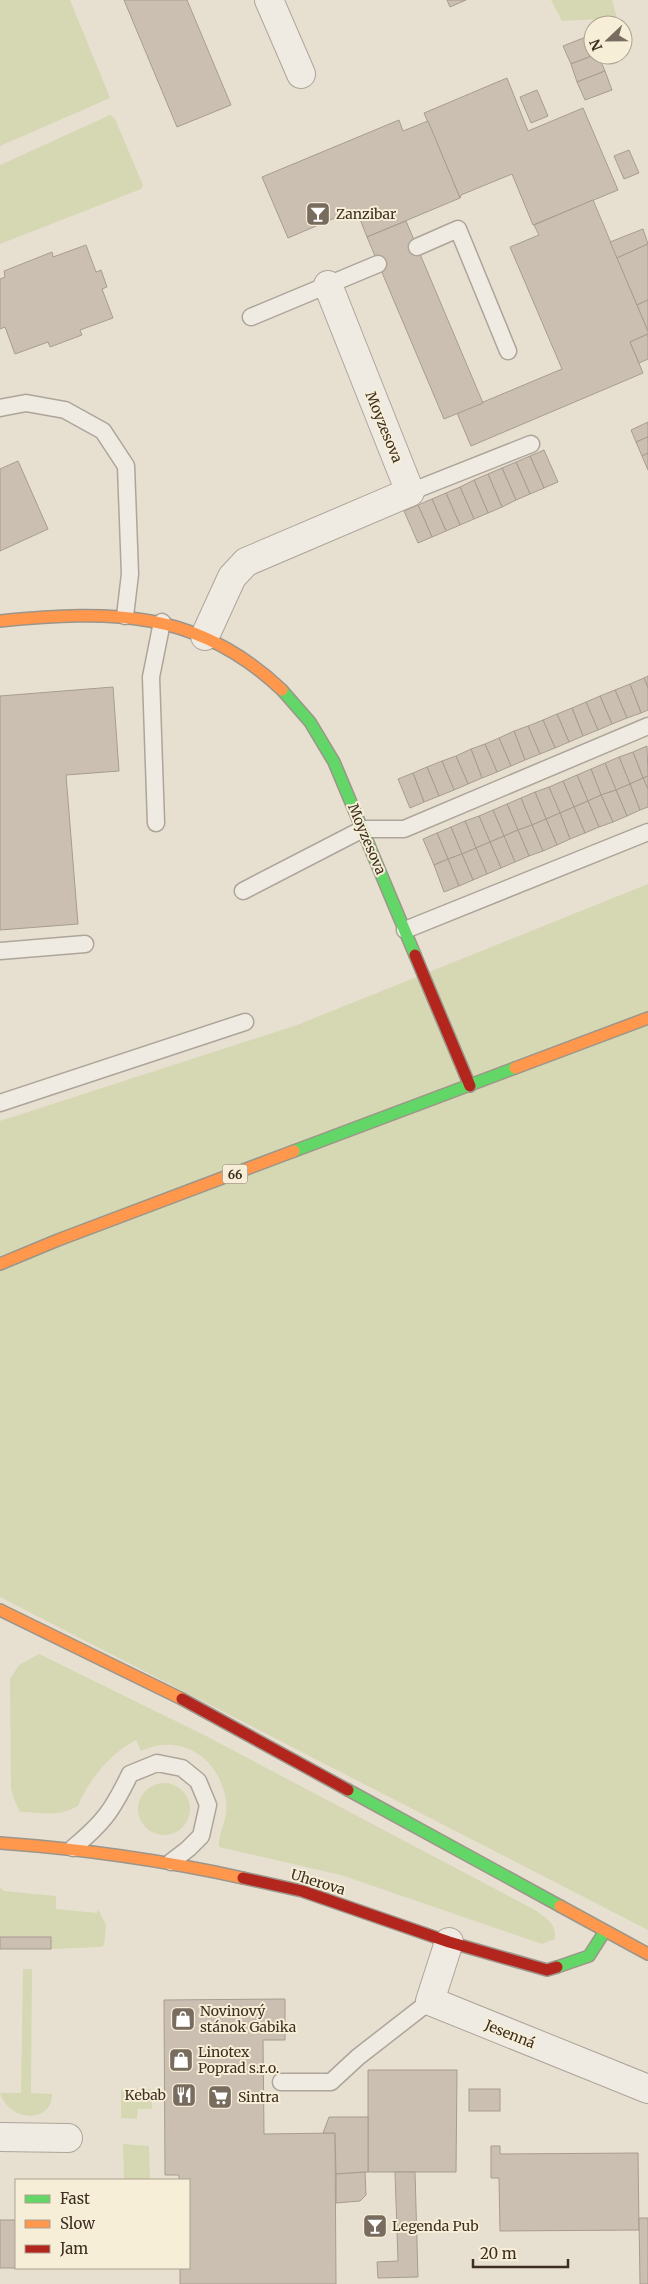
<svg xmlns="http://www.w3.org/2000/svg" width="648" height="2284" viewBox="0 0 648 2284" font-family="Merriweather,serif">
<rect width="100%" height="100%" fill="#e7e0d1"/>
<!-- green -->
<g fill="#d6d7b3">
<polygon points="0,0 70,0 110,98 0,146"/>
<polygon points="551,0 612,0 617,18 562,21"/>
<polygon points="110,115 115,119 143,185 141,189 0,244 0,165"/>
<polygon points="648,884 648,1930 0,1597 0,1121 297,1025"/>
<path d="M39 1654 206 1736 535 1910C546 1918 557 1924 555 1939L542 1944 341 1875 219 1847C218 1832 229 1819 226 1801 220 1759 182 1732 141 1751L136 1740C110 1754 89 1779 78 1806 55 1818 45 1812 20 1812L14 1799 11 1788 10 1679 19 1665Z"/>
<circle cx="164" cy="1809" r="26"/>
<polygon points="0,1887 4,1891 56,1896 56,1909 97,1913 98,1909 106,1925 104,1945 101,1947 51,1949 0,1937"/>
<path d="M23 1969H32L31 2093 52 2094C53 2122 10 2124 0 2093H21Z"/>
<polygon points="151,2089 152,2109 138,2109 137,2119 121,2118 121,2090"/>
<polygon points="123,2144 149,2146 150,2180 124,2180"/>
</g>
<!-- building -->
<g fill="#cbbfb2" stroke="#a89c90">
<polygon points="124,0 187,0 231,105 177,127"/>
<polygon points="447,0 466,0 450,7"/>
<polygon points="591,35 594,55 571,64 563,46"/>
<polygon points="594,55 598,55 605,71 577,82 571,64"/>
<polygon points="605,71 612,90 585,100 577,82"/>
<polygon points="507,78 528,131 583,108 618,190 533,225 512,174 461,195 460,198 424,113"/>
<polygon points="537,90 548,116 531,123 520,97"/>
<polygon points="399,120 403,131 428,121 460,198 367,237 356,209 288,238 262,177"/>
<polygon points="629,150 639,173 624,179 614,156"/>
<polygon points="593,200 648,331 648,334 630,342 643,373 471,446 457,413 562,369 510,247 539,235 534,225"/>
<polygon points="406,221 483,403 444,419 367,237"/>
<polygon points="643,229 648,244 617,258 610,242"/>
<polygon points="648,244 648,300 637,305 617,258"/>
<polygon points="86,245 96,272 101,270 107,287 102,289 113,318 80,330 82,335 50,347 48,342 15,354 5,327 0,329 0,279 5,277 4,271 52,252 53,257"/>
<polygon points="648,300 648,331 637,305"/>
<polygon points="648,334 648,359 639,363 630,342"/>
<polygon points="648,422 648,437 636,442 631,430"/>
<polygon points="648,437 648,453 642,456 636,442"/>
<polygon points="544,450 558,482 544,488 530,456"/>
<polygon points="648,453 648,470 642,456"/>
<polygon points="530,456 544,488 530,494 516,462"/>
<polygon points="18,461 48,529 0,551 0,469"/>
<polygon points="516,462 530,494 516,500 502,468"/>
<polygon points="502,468 516,500 502,507 488,474"/>
<polygon points="488,474 502,507 488,513 474,480"/>
<polygon points="474,480 488,513 474,519 460,487"/>
<polygon points="460,487 474,519 460,525 446,493"/>
<polygon points="446,493 460,525 446,531 432,499"/>
<polygon points="432,499 446,531 432,537 418,505"/>
<polygon points="418,505 432,537 418,543 404,511"/>
<polygon points="648,676 648,688 644,678"/>
<polygon points="644,678 648,688 648,710 641,713 630,684"/>
<polygon points="630,684 641,713 627,718 615,690"/>
<polygon points="113,687 119,771 66,775 78,924 0,930 0,696"/>
<polygon points="615,690 627,718 612,724 600,696"/>
<polygon points="600,696 612,724 598,730 586,702"/>
<polygon points="586,702 598,730 583,736 572,708"/>
<polygon points="572,708 583,736 569,742 557,714"/>
<polygon points="557,714 569,742 555,748 543,720"/>
<polygon points="543,720 555,748 540,754 528,726"/>
<polygon points="528,726 540,754 525,760 514,731"/>
<polygon points="514,731 525,760 511,766 499,738"/>
<polygon points="499,738 511,766 497,772 485,744"/>
<polygon points="485,744 497,772 482,778 471,749"/>
<polygon points="647,746 648,776 643,778 633,752"/>
<polygon points="471,749 482,778 468,784 456,756"/>
<polygon points="633,752 643,778 630,784 619,757"/>
<polygon points="456,756 468,784 454,790 442,761"/>
<polygon points="619,757 630,784 616,790 605,763"/>
<polygon points="442,761 454,790 439,796 427,767"/>
<polygon points="605,763 616,790 601,795 591,769"/>
<polygon points="427,767 439,796 424,802 413,773"/>
<polygon points="591,769 601,795 588,801 577,775"/>
<polygon points="413,773 424,802 410,808 398,779"/>
<polygon points="577,775 588,801 574,807 563,781"/>
<polygon points="648,776 648,789 643,778"/>
<polygon points="643,778 648,789 648,807 640,810 630,784"/>
<polygon points="563,781 574,807 560,813 549,787"/>
<polygon points="630,784 640,810 627,816 616,790"/>
<polygon points="549,787 560,813 546,819 535,792"/>
<polygon points="616,790 627,816 613,822 601,795"/>
<polygon points="535,792 546,819 532,825 521,798"/>
<polygon points="601,795 613,822 599,827 588,801"/>
<polygon points="521,798 532,825 518,830 507,804"/>
<polygon points="588,801 599,827 585,833 574,807"/>
<polygon points="507,804 518,830 504,836 493,810"/>
<polygon points="574,807 585,833 570,839 560,813"/>
<polygon points="493,810 504,836 490,842 479,816"/>
<polygon points="560,813 570,839 557,845 546,819"/>
<polygon points="479,816 490,842 476,848 465,821"/>
<polygon points="546,819 557,845 543,851 532,825"/>
<polygon points="465,821 476,848 462,854 451,827"/>
<polygon points="532,825 543,851 529,856 518,830"/>
<polygon points="451,827 462,854 448,859 437,833"/>
<polygon points="518,830 529,856 515,862 504,836"/>
<polygon points="437,833 448,859 434,865 423,839"/>
<polygon points="504,836 515,862 501,868 490,842"/>
<polygon points="490,842 501,868 487,874 476,848"/>
<polygon points="476,848 487,874 473,880 462,854"/>
<polygon points="462,854 473,880 459,886 448,859"/>
<polygon points="448,859 459,886 444,892 434,865"/>
<rect x="0" y="1937" width="51" height="12"/>
<polygon points="285,1999 285,2040 263,2040 264,2134 335,2133 336,2284 180,2284 180,2268 189,2268 189,2180 179,2180 179,2175 165,2175 164,2000"/>
<polygon points="368,2070 457,2070 456,2172 368,2172"/>
<rect x="469" y="2089" width="31" height="22"/>
<polygon points="329,2117 368,2117 368,2172 336,2174 335,2133 323,2133"/>
<polygon points="491,2146 500,2146 500,2154 638,2153 639,2230 500,2231 499,2178 491,2178"/>
<polygon points="365,2172 366,2195 360,2201 336,2203 336,2174"/>
<polygon points="395,2172 415,2172 418,2277 378,2278 377,2262 398,2261"/>
<polygon points="639,2218 648,2218 648,2284 640,2284"/>
<rect x="0" y="2220" width="16" height="48"/>
</g>
<g fill="none" stroke-linecap="round" stroke-linejoin="round">
<defs>
<g id="lane">
<polyline points="417,247 458,229 508,351"/>
<polyline points="251,317 378,264"/>
<polyline points="0,408 26,403 65,410 103,431 126,466 130,574 125,616"/>
<polyline points="410,492 531,444"/>
<polyline points="156,823 151,677 162,622"/>
<polyline points="243,891 363,829 404,829 648,726"/>
<polyline points="405,930 648,832"/>
<polyline points="0,951 85,944"/>
<polyline points="0,1103 245,1022"/>
<path d="M73 1848C104 1822 112 1811 130 1774L157 1763 182 1768 198 1781 208 1805 201 1836 188 1849 171 1862"/>
<polyline points="281,2082 331,2082 358,2057 430,2001"/>
</g>
<g id="street">
<polyline points="269,0 301,74"/>
<polyline points="205,636 232,577 246,562 410,492 328,285"/>
<polyline points="449,1942 430,2001 648,2089"/>
<polyline points="0,2137 68,2138"/>
</g>
<g id="fast">
<polyline points="282,690 310,722 334,762 415,955"/>
<polyline points="294,1151 515,1068"/>
<polyline points="348,1790 560,1906"/>
<polyline points="557,1967 589,1956 605,1931"/>
</g>
<g id="slow">
<path d="M0 621C110 610 197 609 282 690"/>
<polyline points="515,1068 648,1018"/>
<polyline points="0,1264 58,1240 294,1151"/>
<polyline points="0,1610 182,1699"/>
<path d="M0 1843C83 1849 162 1860 243 1878"/>
<polyline points="560,1906 648,1954"/>
</g>
<g id="jam">
<polyline points="415,955 470,1086"/>
<polyline points="182,1699 348,1790"/>
<polyline points="243,1878 302,1891 449,1942 547,1970 557,1967"/>
</g>
</defs>
<!-- lane casing -->
<use href="#lane" stroke="#ada599" stroke-width="19"/>
<!-- street casing -->
<use href="#street" stroke="#ada599" stroke-width="30"/>
<!-- fast casing -->
<use href="#fast" stroke="#9c958a" stroke-width="14"/>
<!-- slow casing -->
<use href="#slow" stroke="#9c958a" stroke-width="14"/>
<!-- jam casing -->
<use href="#jam" stroke="#9c958a" stroke-width="14"/>
<!-- lane -->
<use href="#lane" stroke="#efebe3" stroke-width="16"/>
<!-- street -->
<use href="#street" stroke="#efebe3" stroke-width="28"/>
<!-- fast -->
<use href="#fast" stroke="#63d668" stroke-width="11"/>
<!-- slow -->
<use href="#slow" stroke="#ff974d" stroke-width="11"/>
<!-- jam -->
<use href="#jam" stroke="#b3261e" stroke-width="11"/>
</g>
<!-- icons -->
<defs>
<symbol id="bar-square" viewBox="-11 -11 22 22"><rect x="-9" y="-9" width="18" height="18" rx="4" fill="#786c5e" stroke="#f7eed8"/><path d="M-6-5H6L.8 .8V4.5H3.5V6h-7V4.5H-.8V.8Z" fill="#fff"/></symbol>
<symbol id="shop-square" viewBox="-11 -11 22 22"><rect x="-9" y="-9" width="18" height="18" rx="4" fill="#786c5e" stroke="#f7eed8"/><path d="M-5-2.5h2.3a2.7 3.5 0 0 1 5.4 0H5L5.5 6h-11ZM-1.5-2.5h3a1.5 2.3 0 0 0-3 0Z" fill="#fff"/></symbol>
<symbol id="restaurant-square" viewBox="-11 -11 22 22"><rect x="-9" y="-9" width="18" height="18" rx="4" fill="#786c5e" stroke="#f7eed8"/><path d="M-5-6h1v4h1v-4h1v4h1v-4h1v5L-1.5 .5V6h-2V.5L-5-1ZM5-6V6H3V1.5H1.5Q1.5-4 5-6Z" fill="#fff"/></symbol>
<symbol id="supermarket-square" viewBox="-11 -11 22 22"><rect x="-9" y="-9" width="18" height="18" rx="4" fill="#786c5e" stroke="#f7eed8"/><path d="M-6-5.5h2.5l.6 2H6L4.5 2H-2.5L-4.4-4H-6ZM-1.5 3.2a1.3 1.3 0 1 0 .1 0ZM3 3.2a1.3 1.3 0 1 0 .1 0Z" fill="#fff"/></symbol>
</defs>
<g fill-rule="evenodd">
<use href="#bar-square" x="304" y="200" width="28" height="28"/>
<use href="#shop-square" x="169" y="2005" width="28" height="28"/>
<use href="#shop-square" x="167" y="2046" width="28" height="28"/>
<use href="#restaurant-square" x="170" y="2081" width="28" height="28"/>
<use href="#supermarket-square" x="206" y="2083" width="28" height="28"/>
<use href="#bar-square" x="361" y="2212" width="28" height="28"/>
</g>
<g text-anchor="middle" dominant-baseline="central" stroke-width="4" stroke-linejoin="round" paint-order="stroke">
<!-- shield labels -->
<rect fill="#f7eed8" stroke="#756857" stroke-width="1" x="222.5" y="1164.5" width="25" height="19" rx="4"/>
<g font-size="12" font-weight="bold" fill="#3d2e20">
<text x="235" y="1174">66</text>
</g>
<!-- poi labels -->
<g font-size="14" fill="#3d2e20" stroke="#f7eed8" text-anchor="start">
<text x="336" y="214">Zanzibar</text>
<text x="200" y="2011">Novinový<tspan x="200" dy="16">stánok Gabika</tspan></text>
<text x="198" y="2052">Linotex<tspan x="198" dy="16">Poprad s.r.o.</tspan></text>
<text x="166" y="2095" text-anchor="end">Kebab</text>
<text x="238" y="2097">Sintra</text>
<text x="392" y="2226">Legenda Pub</text>
</g>
<!-- street labels -->
<g font-size="14" fill="#3d2e20" stroke="#f7eed8">
<text transform="translate(384 427) rotate(68)">Moyzesova</text>
<text transform="translate(367 839) rotate(67)">Moyzesova</text>
<text transform="translate(318 1882) rotate(17)">Uherova</text>
<text transform="translate(510 2034) rotate(22)">Jesenná</text>
</g>
</g>
<!-- legend -->
<rect x="15" y="2179" width="175" height="90" fill="#f7eed8" stroke="#ada18e"/>
<rect x="25" y="2195" width="25" height="8" fill="#63d668" stroke="#ada18e"/>
<text x="60" y="2204" font-size="15" fill="#3d2e20">Fast</text>
<rect x="25" y="2220" width="25" height="8" fill="#ff974d" stroke="#ada18e"/>
<text x="60" y="2229" font-size="15" fill="#3d2e20">Slow</text>
<rect x="25" y="2245" width="25" height="8" fill="#b3261e" stroke="#ada18e"/>
<text x="60" y="2254" font-size="15" fill="#3d2e20">Jam</text>
<!-- north arrow -->
<g transform="translate(608 40) rotate(248)"><circle r="24" fill="#f7eed8" stroke="#ada18e"/>
<path d="M0-4L9 19L0 12L-9 19Z" fill="#786c5e"/>
<text y="-8" font-size="14" font-weight="bold" text-anchor="middle" fill="#3d2e20">N</text>
</g>
<!-- scale -->
<path d="M473 2259v8h95v-8" fill="none" stroke="#3d2e20" stroke-width="2.5"/>
<text x="480" y="2259" font-size="15" fill="#3d2e20" stroke="#f7eed8" stroke-width="4" paint-order="stroke">20 m</text>
</svg>
